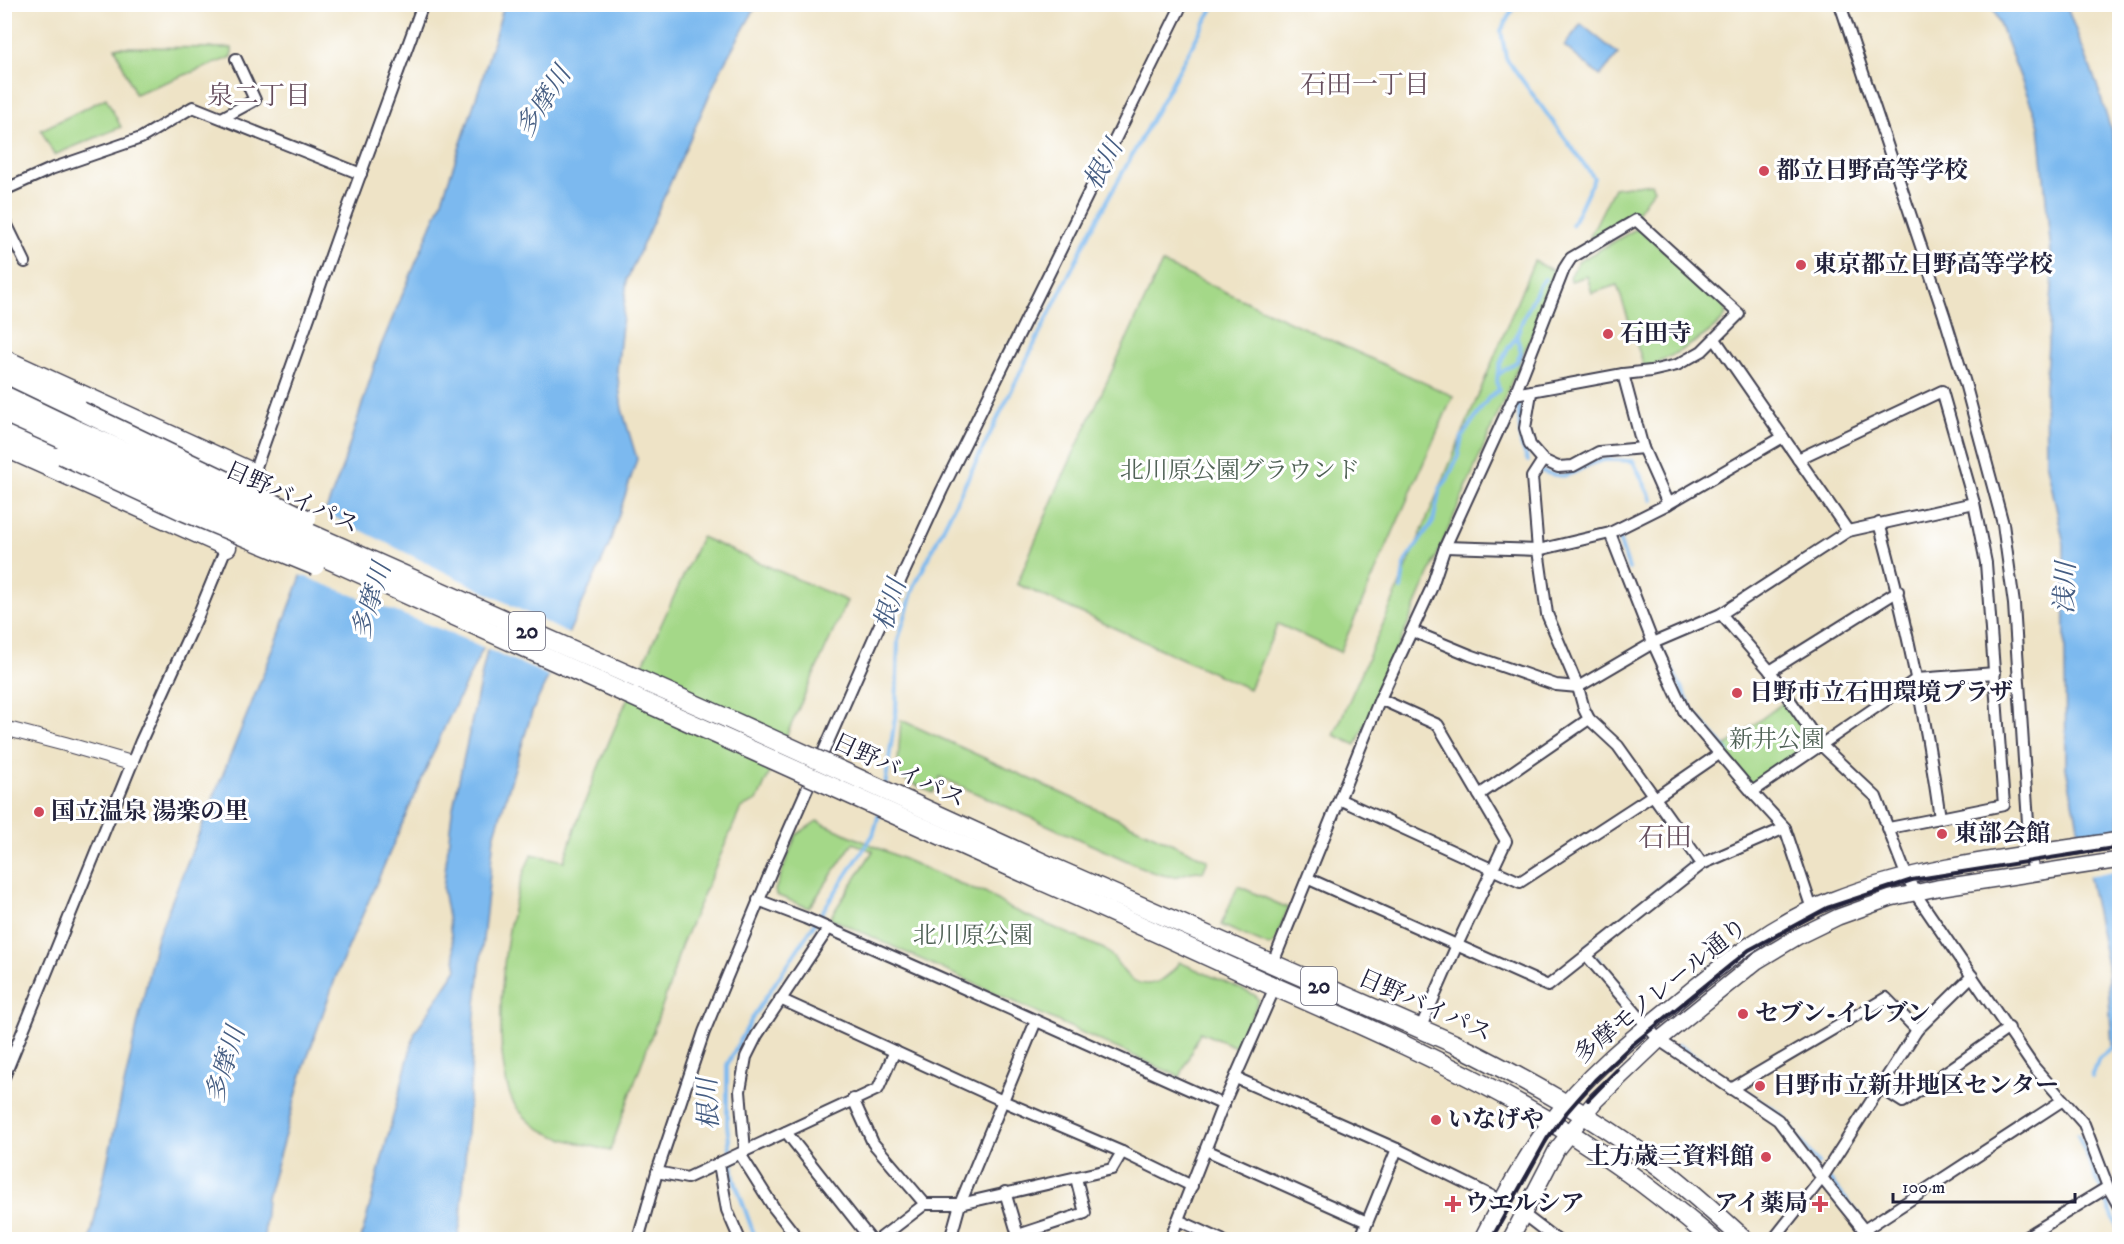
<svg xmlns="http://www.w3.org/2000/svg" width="2124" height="1244" viewBox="0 0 2124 1244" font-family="'IM FELL DW Pica','Noto Serif JP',serif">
<rect width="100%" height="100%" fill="#fff"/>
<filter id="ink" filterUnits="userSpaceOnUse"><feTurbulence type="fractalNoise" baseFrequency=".0167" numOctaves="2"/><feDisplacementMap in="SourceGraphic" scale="12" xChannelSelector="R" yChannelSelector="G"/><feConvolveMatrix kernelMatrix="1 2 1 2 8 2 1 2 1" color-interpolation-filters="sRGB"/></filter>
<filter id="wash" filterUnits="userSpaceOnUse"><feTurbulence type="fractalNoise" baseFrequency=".008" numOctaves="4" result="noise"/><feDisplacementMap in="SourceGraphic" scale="24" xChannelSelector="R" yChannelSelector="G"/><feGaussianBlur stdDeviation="1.35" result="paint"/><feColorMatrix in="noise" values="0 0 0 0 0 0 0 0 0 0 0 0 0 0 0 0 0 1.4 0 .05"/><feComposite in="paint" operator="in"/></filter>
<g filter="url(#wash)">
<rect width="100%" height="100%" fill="#eee3c6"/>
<!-- green -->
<g fill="#a4d888" stroke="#637d62" stroke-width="1.5">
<polygon points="115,47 232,48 232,57 135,94"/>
<polygon points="106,98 121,127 54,155 41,130"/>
<polygon points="1651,183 1654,189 1634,217 1594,240 1590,236 1614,188"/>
<path d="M1634 230H1640L1723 302 1726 315C1715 333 1669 358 1649 367L1644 366 1617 285 1592 293 1587 276 1571 281 1570 277 1578 262Z"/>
<polygon points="1534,261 1558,273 1356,745 1334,735 1387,615"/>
<polygon points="1162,263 1453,396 1340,652 1278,624 1249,689 1017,584 1058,487"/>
<path d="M701 537 847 601 757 801 741 808 681 946 670 984 610 1151C583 1143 546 1139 526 1118 521 1113 515 1106 512 1100 489 1044 504 906 532 854L564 861C600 750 653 644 701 537Z"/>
<polygon points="1789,698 1820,744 1753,787 1723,748"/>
<path d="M901 720 1208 860 1203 872C1193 870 1188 873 1178 876 1169 878 1160 874 1152 872L940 777 933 793 897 776Z"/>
<path d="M817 821 974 890 985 892 1009 908 1104 949C1116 957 1120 970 1130 978 1149 992 1169 979 1179 962L1255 995 1259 1000 1238 1048 1200 1032 1180 1077 830 918 873 851 853 843 809 908 776 895 775 890 796 835Z"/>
<polygon points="1238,886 1288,908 1274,943 1269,946 1221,925"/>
</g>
<!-- water -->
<g fill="#7cb9ef" stroke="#4f6e95" stroke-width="1.5">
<polygon points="504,5 757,5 722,67 627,280 617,370 622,409 637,459 608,548 532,712 494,837 475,1014 461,1219 458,1239 361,1239 415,1032 457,969 443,889 452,812 491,632 445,726 338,971 305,1064 267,1198 264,1239 90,1240 156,940 277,640 342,468 380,348 441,203 481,83"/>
<polygon points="1992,5 2066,5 2096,82 2119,156 2119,1054 2112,1046 2107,965 2066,768 2064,544 2046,461 2045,387 2053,274 2039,125"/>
<polygon points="1581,24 1618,54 1600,76 1564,46"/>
</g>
<!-- pier -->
<g fill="#eee3c6">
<polygon points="322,511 571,635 552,677 445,631 298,574"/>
<polygon points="2119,831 2119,871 2086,876 2078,837"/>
</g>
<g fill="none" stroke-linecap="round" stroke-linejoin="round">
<!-- stream -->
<g stroke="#7cb9ef" stroke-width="4">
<polyline points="1515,4 1501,31 1506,58 1594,178 1572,225"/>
<polyline points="1498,375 1517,361 1521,353 1517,337"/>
<polyline points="1518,400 1521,444 1528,461"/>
<path d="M1541 471C1575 484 1576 465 1604 460 1613 459 1624 461 1633 461L1652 500"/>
<polyline points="1629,569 1619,539 1621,534 1660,514"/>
<path d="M1401 589 1405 562 1433 522 1440 489 1448 478 1458 456 1462 437 1489 397 1499 390C1494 377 1500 362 1507 350 1510 345 1515 340 1517 335 1523 317 1532 300 1541 283L1545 279"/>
<polyline points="1662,650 1693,711 1728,752"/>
<polyline points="885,786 896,711 898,640 914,587 1090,232 1215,4"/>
<polyline points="1587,946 1690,865 1691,860 1651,807"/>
<polyline points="1597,958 1628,996"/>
<polyline points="1678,1045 1711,1068"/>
<polyline points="2092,1077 2099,1058 2120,1042"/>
<polyline points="1746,1092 1781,1115 1818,1164"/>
<polyline points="2078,1135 2120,1233"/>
<polyline points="1830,1180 1861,1218"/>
<polyline points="756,1240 734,1179 727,1125 727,1065 754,1015 873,835 879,814"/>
</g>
</g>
</g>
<g filter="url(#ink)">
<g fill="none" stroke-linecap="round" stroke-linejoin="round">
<defs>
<g id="minor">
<polyline points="1840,4 1944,315 1965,383 2003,524 2014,604 2030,854 2034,872"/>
<polyline points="222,118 255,100 236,59"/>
<polyline points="4,190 51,169 141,138 193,107 361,174"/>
<polyline points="4,219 25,262"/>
<polyline points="1715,339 1848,531"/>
<polyline points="1623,374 1643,448 1668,504"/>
<polyline points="1531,393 1525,428 1530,445 1543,460 1558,467 1573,466 1599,452 1643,448"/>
<polyline points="1798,459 1942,391 1974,503"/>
<polyline points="1543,460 1532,477 1538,550 1547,614 1578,687 1584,709 1589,719 1618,746 1702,864"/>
<polyline points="246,495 341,227 423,4"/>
<polyline points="1610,533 1653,643 1685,713 1752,792 1917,679 1995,673"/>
<polyline points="1445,547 1538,550 1610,533 1668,504 1783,437"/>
<polyline points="1721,614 1770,671 1820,744 1876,797 1903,867 1915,893 2033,1066 2084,1124 2108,1187 2120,1208"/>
<path d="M1412 631 1470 655 1556 685 1578 687 1653 643 1721 614 1848 531 1974 503 1986 563 2004 805 1940 818C1926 719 1906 620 1879 523"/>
<polyline points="1770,671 1898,591"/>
<polyline points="1380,699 1438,725 1506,841 1457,945 1420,1029"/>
<polyline points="1479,795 1589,719"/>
<polyline points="1655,798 1719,754"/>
<polyline points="1341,800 1520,882 1653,795"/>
<polyline points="1785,828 1812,909"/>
<polyline points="1889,828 1940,818"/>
<polyline points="1309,879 1548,986 1702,864 1785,828 1752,792"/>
<polyline points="758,900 805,918 950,982 1224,1105"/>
<polyline points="1587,956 1659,1040 1778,1120 1822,1178 1872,1240"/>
<polyline points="1272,965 1380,699 1431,589 1445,547 1515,394 1564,269 1571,258 1636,220 1739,314 1702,351 1677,365 1651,371 1623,374 1515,394"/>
<polyline points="780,999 1003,1101 1122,1152 1192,1186"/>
<polyline points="4,1077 141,741 197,618 228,543"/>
<polyline points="1236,1078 1397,1149 1502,1201"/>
<polyline points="1881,1088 1903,1102 2009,1028"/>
<polyline points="1731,1089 1886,998 1917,1030"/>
<polyline points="853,1099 873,1143 925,1204 960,1204 1112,1169 1122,1152"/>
<polyline points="786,1132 871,1240"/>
<polyline points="1206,1150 1367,1222"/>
<polyline points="745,1151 740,1091 746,1057 757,1035 828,929"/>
<polyline points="740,1154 774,1208 799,1240"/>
<polyline points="719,1164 727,1210 740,1240"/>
<polyline points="657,1172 687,1178 878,1089 895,1051"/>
<polyline points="1005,1192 1019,1239"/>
<polyline points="1523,1214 1557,1240"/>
<polyline points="1178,1220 1222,1240"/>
<polyline points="1864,1230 2063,1100"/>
<polyline points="1018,1235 1085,1213 1076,1178"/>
<polyline points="638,1240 657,1172 704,1032 774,864 876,633 942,490 1182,4"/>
<polyline points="878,1240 925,1204"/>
<polyline points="950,1240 960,1204 1036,1021"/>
<polyline points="1170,1240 1220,1112 1275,987"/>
<polyline points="1360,1240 1397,1149"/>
<polyline points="1773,1240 1822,1178 1917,1030 1972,976"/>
<polyline points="2021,1240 2108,1187"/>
</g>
<polyline id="tertiary" points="4,728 65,744 131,763"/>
<g id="secondary">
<path d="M1481 1240C1502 1200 1523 1159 1550 1123 1584 1077 1629 1040 1674 1004 1723 964 1772 923 1832 900 1923 864 2023 855 2120 840"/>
<polyline points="1510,1240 1557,1149 1596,1100 1659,1040 1757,961 1797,937 1838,917 1891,898 1937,888 2120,860"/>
</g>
<g id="trunk">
<polyline points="4,359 254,473"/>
<polyline points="4,376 81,411"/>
<polyline points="4,428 62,455"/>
<polyline points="4,447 227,547"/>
<path d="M1050 866 1455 1044C1525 1079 1592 1116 1655 1163 1686 1186 1715 1213 1745 1240"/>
<path d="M1044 882C1121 916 1198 952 1275 987 1362 1025 1450 1064 1532 1111 1597 1147 1657 1192 1713 1240"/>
</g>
</defs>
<!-- minor casing -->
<use href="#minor" stroke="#413f50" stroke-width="14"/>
<!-- tertiary casing -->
<use href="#tertiary" stroke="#413f50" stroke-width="16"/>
<!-- secondary casing -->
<use href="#secondary" stroke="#413f50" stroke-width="18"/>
<!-- trunk casing -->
<use href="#trunk" stroke="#413f50" stroke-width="21"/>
<!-- minor -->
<use href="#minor" stroke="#fff" stroke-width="10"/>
<!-- tertiary -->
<use href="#tertiary" stroke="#fff" stroke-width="14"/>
<!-- secondary -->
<use href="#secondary" stroke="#fff" stroke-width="15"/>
<!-- trunk -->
<use href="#trunk" stroke="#fff" stroke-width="18"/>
<!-- rail -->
<g stroke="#22223b" stroke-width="4">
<polyline points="1588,1100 1617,1070"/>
<polyline points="1491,1240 1547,1139 1567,1112 1595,1080 1632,1045 1749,950 1827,908 1912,880 2120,847"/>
</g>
<defs>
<g id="trunk-bridge">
<polyline points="4,395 75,429 726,718 1050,866"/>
<polyline points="81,411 307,519"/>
<polyline points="4,413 1044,882"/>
<polyline points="62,455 185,512 315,566"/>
</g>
</defs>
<!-- trunk-bridge casing -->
<use href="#trunk-bridge" stroke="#413f50" stroke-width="21" stroke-linecap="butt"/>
<!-- trunk-bridge -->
<use href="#trunk-bridge" stroke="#fff" stroke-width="18"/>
</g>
</g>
<!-- markers -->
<g fill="#d1495b" stroke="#fff" stroke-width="2">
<circle cx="1764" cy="171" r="6"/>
<circle cx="1801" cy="265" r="6"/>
<circle cx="1608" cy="334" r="6"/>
<circle cx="1737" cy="693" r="6"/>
<circle cx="39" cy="812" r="6"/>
<circle cx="1942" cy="834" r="6"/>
<circle cx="1743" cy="1014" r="6"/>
<circle cx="1760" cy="1086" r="6"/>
<circle cx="1436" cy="1120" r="6"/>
<circle cx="1766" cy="1157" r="6"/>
<path d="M1450 1195h6v6h6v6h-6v6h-6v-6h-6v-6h6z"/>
<path d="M1817 1195h6v6h6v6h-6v6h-6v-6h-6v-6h6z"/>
</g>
<g text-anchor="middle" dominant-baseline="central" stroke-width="6" stroke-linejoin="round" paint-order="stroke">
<!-- shield labels -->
<g fill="#fff" stroke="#646476" stroke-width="1.5">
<rect x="509" y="612" width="36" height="38" rx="4.5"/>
<rect x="1301" y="967" width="36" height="38" rx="4.5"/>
</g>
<g font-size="22" font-weight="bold" fill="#22223b">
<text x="527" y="631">20</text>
<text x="1319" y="986">20</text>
</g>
<!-- poi labels -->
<g font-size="24" font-weight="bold" fill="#22223b" stroke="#fff" text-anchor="start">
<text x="1776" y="171">都立日野高等学校</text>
<text x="1813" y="265">東京都立日野高等学校</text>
<text x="1620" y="334">石田寺</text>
<text x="1749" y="693">日野市立石田環境プラザ</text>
<text x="51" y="812">国立温泉 湯楽の里</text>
<text x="1954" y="834">東部会館</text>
<text x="1755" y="1014">セブン-イレブン</text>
<text x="1772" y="1086">日野市立新井地区センター</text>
<text x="1448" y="1120">いなげや</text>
<text x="1754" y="1157" text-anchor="end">土方歳三資料館</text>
<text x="1465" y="1204">ウエルシア</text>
<text x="1808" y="1204" text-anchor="end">アイ薬局</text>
</g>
<!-- park labels -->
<g font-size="24" fill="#506256" stroke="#fff">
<text x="1240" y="471">北川原公園グラウンド</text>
<text x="1777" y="740">新井公園</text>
<text x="973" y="936">北川原公園</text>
</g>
<!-- street labels -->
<g font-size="24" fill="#22223b" stroke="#fff">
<text transform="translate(292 498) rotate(24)">日野バイパス</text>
<text transform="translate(899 771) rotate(25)">日野バイパス</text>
<text transform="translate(1661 991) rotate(-39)">多摩モノレール通り</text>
<text transform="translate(1425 1006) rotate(24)">日野バイパス</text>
</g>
<!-- neighbourhood labels -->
<g font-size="26" fill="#664e5d" stroke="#fff">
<text x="1365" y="85">石田一丁目</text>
<text x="259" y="96">泉二丁目</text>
</g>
<!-- water labels -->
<g font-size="26" font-style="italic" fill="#465e83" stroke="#fff">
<text transform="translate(544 102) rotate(-57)">多摩川</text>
<text transform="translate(1104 165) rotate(-61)">根川</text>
<text transform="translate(2066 588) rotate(-88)">浅川</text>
<text transform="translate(372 601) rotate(-73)">多摩川</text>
<text transform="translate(891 605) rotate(-73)">根川</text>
<text transform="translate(226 1065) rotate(-73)">多摩川</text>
<text transform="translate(709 1104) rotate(-92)">根川</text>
</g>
<!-- quarter labels -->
<g font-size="27" fill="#664e5d" stroke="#fff">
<text x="1665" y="838">石田</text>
</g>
</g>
<!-- margin -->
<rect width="2124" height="1244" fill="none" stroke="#fff" stroke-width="24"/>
<!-- scale -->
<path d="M1893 1193v9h182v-9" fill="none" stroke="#22223b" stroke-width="3"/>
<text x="1902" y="1193" font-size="18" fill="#22223b" stroke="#ffffff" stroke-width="4.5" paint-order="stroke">100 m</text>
</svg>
